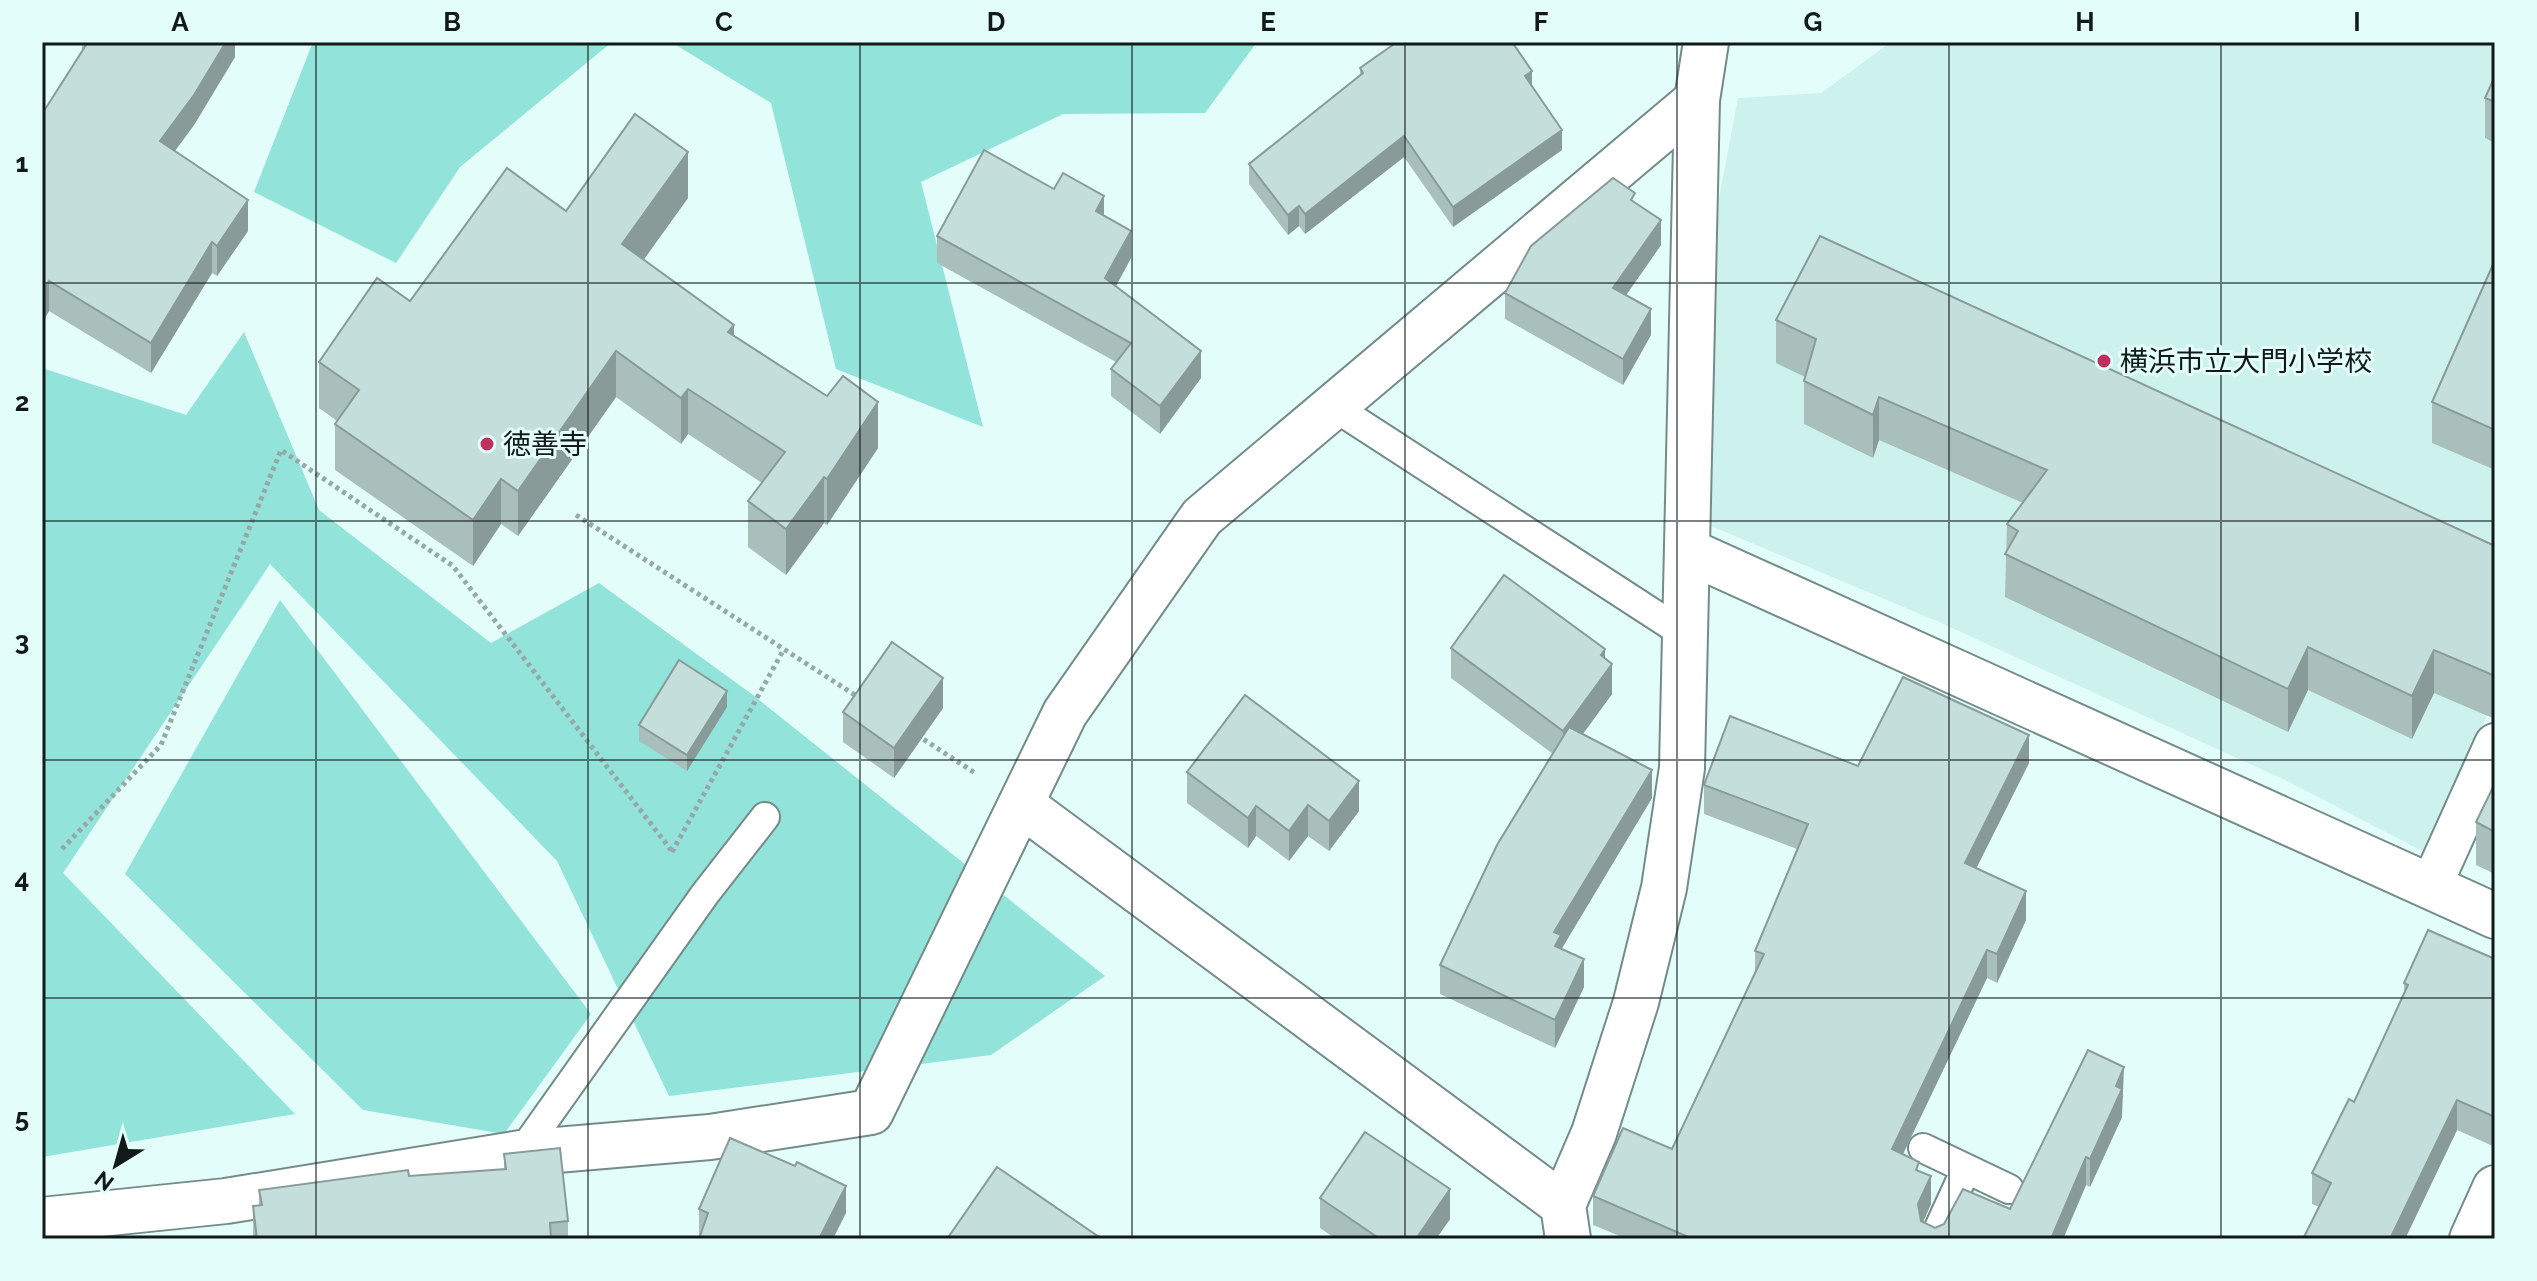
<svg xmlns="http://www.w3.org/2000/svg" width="2537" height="1281" viewBox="0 0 2537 1281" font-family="Raleway,'Noto Sans JP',sans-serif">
<rect width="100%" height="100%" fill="#e3fefa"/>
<!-- built -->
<polygon fill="#cdf2ed" points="1891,42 2495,42 2495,697 2426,853 2285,780 1939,622 1706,524 1719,198 1738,98 1821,93"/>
<!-- green -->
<g fill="#92e3da">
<polygon points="313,42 612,42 460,167 396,263 254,192"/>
<polygon points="671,42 1257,42 1205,113 1063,114 921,182 983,427 836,369 771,103"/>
<polygon points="244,332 319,510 491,643 599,583 753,695 1105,976 991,1055 669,1096 557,861 270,564 63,873 295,1114 42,1157 42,368 186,415"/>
<polygon points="280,600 591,1014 504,1134 363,1110 125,874"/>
</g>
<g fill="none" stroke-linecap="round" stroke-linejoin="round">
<defs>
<g id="service">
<polyline points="1333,406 1683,633"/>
<polyline points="1923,1148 2009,1189"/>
<polyline points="521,1153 705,894 765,817"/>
<polyline points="1934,1239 1966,1169"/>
</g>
<polyline id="pedestrian" points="2431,886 2495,744"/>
<g id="minor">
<polyline points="1688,551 2495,916"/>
<polyline points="1022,805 1563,1205"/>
<polyline points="42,1220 226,1201 521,1153 710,1137 871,1112 1065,713 1202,517 1697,100"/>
<polyline points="1568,1239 1563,1205 1594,1133 1636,1002 1664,888 1682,768 1697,100 1706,42"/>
<polyline points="2472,1239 2495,1188"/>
</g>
</defs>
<!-- service casing -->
<use href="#service" stroke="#748c89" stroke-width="32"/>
<!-- pedestrian casing -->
<use href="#pedestrian" stroke="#748c89" stroke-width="44"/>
<!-- minor casing -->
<use href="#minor" stroke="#748c89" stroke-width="48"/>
<!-- path -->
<g stroke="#95a9a6" stroke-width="5" stroke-dasharray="4 4" stroke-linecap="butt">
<polyline points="576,515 858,697"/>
<polyline points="917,735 975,773"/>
<polyline points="62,849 161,745 281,450 453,566 671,850"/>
<polyline points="672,852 784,649"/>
</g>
<!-- service -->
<use href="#service" stroke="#fff" stroke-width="28"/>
<!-- pedestrian -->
<use href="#pedestrian" stroke="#fff" stroke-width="40"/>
<!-- minor -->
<use href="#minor" stroke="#fff" stroke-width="44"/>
</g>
<!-- wall -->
<g fill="#a9bfbc">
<polygon points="82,42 235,42 235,57 194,125 175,151 248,231 217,276 212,273 151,373 49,311 44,320 42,319 42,114 82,52"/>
<polygon points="1360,68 1532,86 1562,150 1453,227 1404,157 1305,234 1299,226 1288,235 1249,184 1249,164 1360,76"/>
<polygon points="2495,76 2495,143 2485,138 2485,98"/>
<polygon points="688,198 643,260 734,336 878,448 827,525 824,523 786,575 748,547 748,501 762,483 688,434 681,444 616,397 518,536 501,524 473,566 335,470 335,424 337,421 319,408 319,362 410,301 566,211"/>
<polygon points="1635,203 1661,245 1626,295 1651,335 1623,385 1505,319 1505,293"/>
<polygon points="1104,216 1131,258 1116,286 1201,378 1160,434 1111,396 1111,369 1116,362 937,263 937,236"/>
<polygon points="2495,260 2495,470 2432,443 2432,402"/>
<polygon points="1776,320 2495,546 2495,719 2434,693 2412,739 2308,690 2288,732 2005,597 2007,524 2023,503 1879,440 1873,458 1804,424 1804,381 1805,377 1776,363"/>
<polygon points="1451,648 1612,694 1583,734 1652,798 1561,949 1584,987 1555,1048 1440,994 1440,965 1553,754 1451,678"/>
<polygon points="727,707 687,771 639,741 639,725"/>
<polygon points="943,708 894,778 843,742 843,712"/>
<polygon points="2029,763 1976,868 2026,920 1997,983 1987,978 1903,1154 1919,1171 1931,1204 1923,1222 1935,1228 2010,1209 2124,1095 2122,1099 2122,1117 2090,1187 2086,1185 2063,1239 1627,1239 1593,1225 1593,1196 1672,1149 1755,972 1755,951 1797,849 1704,814 1704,785 1858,766"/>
<polygon points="1187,772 1359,811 1329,851 1308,836 1289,861 1256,836 1248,848 1187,803"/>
<polygon points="2495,783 2495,874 2476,865 2476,822"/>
<polygon points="2495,959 2495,1147 2457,1130 2405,1239 2303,1239 2319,1207 2312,1204 2312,1173 2354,1102 2404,994 2404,983"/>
<polygon points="504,1154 568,1221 568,1239 253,1239 253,1206 259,1205 259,1190 409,1176 504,1169"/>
<polygon points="1320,1198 1450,1219 1436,1239 1336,1239 1320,1228"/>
<polygon points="699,1209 846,1213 700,1236 699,1236"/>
</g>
<!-- shaded-wall -->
<g fill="#899b99">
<polygon points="226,42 235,42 235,57 194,125 160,171 160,141"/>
<polygon points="1532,71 1532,91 1525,76"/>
<polygon points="1562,130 1562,150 1453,227 1453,207"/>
<polygon points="1404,136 1404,157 1305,234 1305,214"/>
<polygon points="688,152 688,198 622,290 622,244"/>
<polygon points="1104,196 1104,224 1096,211"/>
<polygon points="248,200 248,231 217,276 217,246"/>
<polygon points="1299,206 1299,226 1288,235 1288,215"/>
<polygon points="1661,220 1661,245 1613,314 1613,288"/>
<polygon points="1131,231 1131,258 1105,306 1105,278"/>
<polygon points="212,242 212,273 151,373 151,343"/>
<polygon points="49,281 49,311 44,320 44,290"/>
<polygon points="1651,309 1651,335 1623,385 1623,359"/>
<polygon points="734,325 734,371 728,332"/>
<polygon points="616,351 616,397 518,536 518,491"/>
<polygon points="1201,351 1201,378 1160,434 1160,406"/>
<polygon points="688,389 688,434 681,444 681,398"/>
<polygon points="1879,397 1879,440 1873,458 1873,415"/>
<polygon points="878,402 878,448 827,525 827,479"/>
<polygon points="824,477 824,523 786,575 786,529"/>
<polygon points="501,479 501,524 473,566 473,520"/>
<polygon points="2308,647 2308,690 2288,732 2288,689"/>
<polygon points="1605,649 1605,673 1612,664 1612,694 1563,761 1563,731 1601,655"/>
<polygon points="2434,650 2434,693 2412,739 2412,696"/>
<polygon points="943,678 943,708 894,778 894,748"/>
<polygon points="727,691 727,707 687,771 687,755"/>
<polygon points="2029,735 2029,763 1965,891 1965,863"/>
<polygon points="1652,770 1652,798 1561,950 1555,974 1554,932"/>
<polygon points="1359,781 1359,811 1329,851 1329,821"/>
<polygon points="1308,805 1308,836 1289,861 1289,831"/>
<polygon points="1256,806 1256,836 1248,848 1248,818"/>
<polygon points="2026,891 2026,920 1997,983 1997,954"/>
<polygon points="1987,950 1987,978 1892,1177 1892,1149"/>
<polygon points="1584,959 1584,987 1555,1048 1555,1020"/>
<polygon points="2124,1067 2122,1117 2090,1187 2090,1159"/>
<polygon points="2457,1100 2457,1130 2405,1239 2390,1239"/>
<polygon points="2086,1157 2086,1185 2063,1239 2051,1239"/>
<polygon points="1931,1176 1931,1204 1918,1233 1918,1204"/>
<polygon points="846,1186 846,1213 833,1239 819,1239"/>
<polygon points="1450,1189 1450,1219 1436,1239 1416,1239"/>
</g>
<!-- building -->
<g fill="#c4dedb" stroke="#899b99" stroke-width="2">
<polygon points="88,42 226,42 194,95 160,141 248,200 217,246 212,242 151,343 49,281 44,290 42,288 42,114"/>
<polygon points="1397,42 1512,42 1532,71 1525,76 1562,130 1453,207 1404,136 1305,214 1299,206 1288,215 1249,164 1363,73 1360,68"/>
<polygon points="2495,76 2495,102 2485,98"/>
<polygon points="635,114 688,152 622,244 734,325 728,332 827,396 843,376 878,402 827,479 824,477 786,529 748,501 785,452 688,389 681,398 616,351 518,491 501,479 473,520 335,424 359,390 319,362 377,278 410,301 507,168 566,211"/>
<polygon points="984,150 1054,189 1063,173 1104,196 1096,211 1131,231 1105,278 1201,351 1160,406 1111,369 1131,343 937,236"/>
<polygon points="1613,178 1635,193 1631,200 1661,220 1613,288 1651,309 1623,359 1505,293 1531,246"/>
<polygon points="1820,236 2495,546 2495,676 2434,650 2412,696 2308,647 2288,689 2005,554 2018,531 2007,524 2047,470 1879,397 1873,415 1804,381 1816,339 1776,320"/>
<polygon points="2495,260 2495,430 2432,402"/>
<polygon points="1504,575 1605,649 1601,655 1612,664 1563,731 1451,648"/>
<polygon points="892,642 943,678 894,748 843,712"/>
<polygon points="679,660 727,691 687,755 639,725"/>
<polygon points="1903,677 2029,735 1965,863 2026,891 1997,954 1987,950 1892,1149 1919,1162 1916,1170 1931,1176 1918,1204 1921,1221 1935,1228 1944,1224 1963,1189 2010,1209 2088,1050 2124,1067 2116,1086 2122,1089 2090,1159 2086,1157 2051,1239 1693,1239 1593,1196 1623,1128 1672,1149 1764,954 1755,951 1808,824 1704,785 1730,716 1858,766"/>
<polygon points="1245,695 1359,781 1329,821 1308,805 1289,831 1256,806 1248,818 1187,772"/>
<polygon points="1569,727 1652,770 1554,932 1561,935 1555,946 1584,959 1555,1020 1440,965 1497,845"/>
<polygon points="2495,783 2495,832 2476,822"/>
<polygon points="2428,930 2495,959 2495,1117 2457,1100 2390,1239 2303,1239 2331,1183 2312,1173 2349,1099 2354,1102 2408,985 2404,983"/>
<polygon points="1365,1132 1450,1189 1416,1239 1380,1239 1320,1198"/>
<polygon points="730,1138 795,1166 797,1162 846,1186 819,1239 699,1239 708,1213 699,1209"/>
<polygon points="560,1148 568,1221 550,1223 551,1239 257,1239 253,1206 262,1205 259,1190 408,1170 409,1176 506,1169 504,1154"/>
<polygon points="997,1167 1102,1239 947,1239"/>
</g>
<!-- grid -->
<path fill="none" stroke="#111a19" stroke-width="2" stroke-opacity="0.55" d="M316 42V1239M588 42V1239M860 42V1239M1132 42V1239M1405 42V1239M1677 42V1239M1949 42V1239M2221 42V1239M42 283H2495M42 521H2495M42 760H2495M42 998H2495"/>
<!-- markers -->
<g fill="#bf315d" stroke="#e3fefa" stroke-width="3">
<circle cx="2104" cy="361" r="8"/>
<circle cx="487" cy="444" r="8"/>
</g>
<g text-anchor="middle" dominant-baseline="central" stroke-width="6" stroke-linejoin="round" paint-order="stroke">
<!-- poi labels -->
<g font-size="28" fill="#111a19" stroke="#e3fefa" text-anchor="start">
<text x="2120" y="361">横浜市立大門小学校</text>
<text x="503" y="444">徳善寺</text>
</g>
</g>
<!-- border -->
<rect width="2537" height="1281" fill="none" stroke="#e3fefa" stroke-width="88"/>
<!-- north arrow -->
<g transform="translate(116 1165) rotate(217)" stroke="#e3fefa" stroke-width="6" paint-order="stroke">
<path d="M0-6L14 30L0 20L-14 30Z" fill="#111a19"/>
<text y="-12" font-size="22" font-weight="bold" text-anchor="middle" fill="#111a19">N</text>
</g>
<rect x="44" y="44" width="2449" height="1193" fill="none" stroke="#111a19" stroke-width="3"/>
<g font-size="26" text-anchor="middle" font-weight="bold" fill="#111a19">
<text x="180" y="31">A</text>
<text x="452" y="31">B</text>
<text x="724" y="31">C</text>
<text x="996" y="31">D</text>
<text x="1268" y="31">E</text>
<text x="1541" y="31">F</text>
<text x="1813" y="31">G</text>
<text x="2085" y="31">H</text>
<text x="2357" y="31">I</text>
<text x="22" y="172">1</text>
<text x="22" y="411">2</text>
<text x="22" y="650">3</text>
<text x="22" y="888">4</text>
<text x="22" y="1127">5</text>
</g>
</svg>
